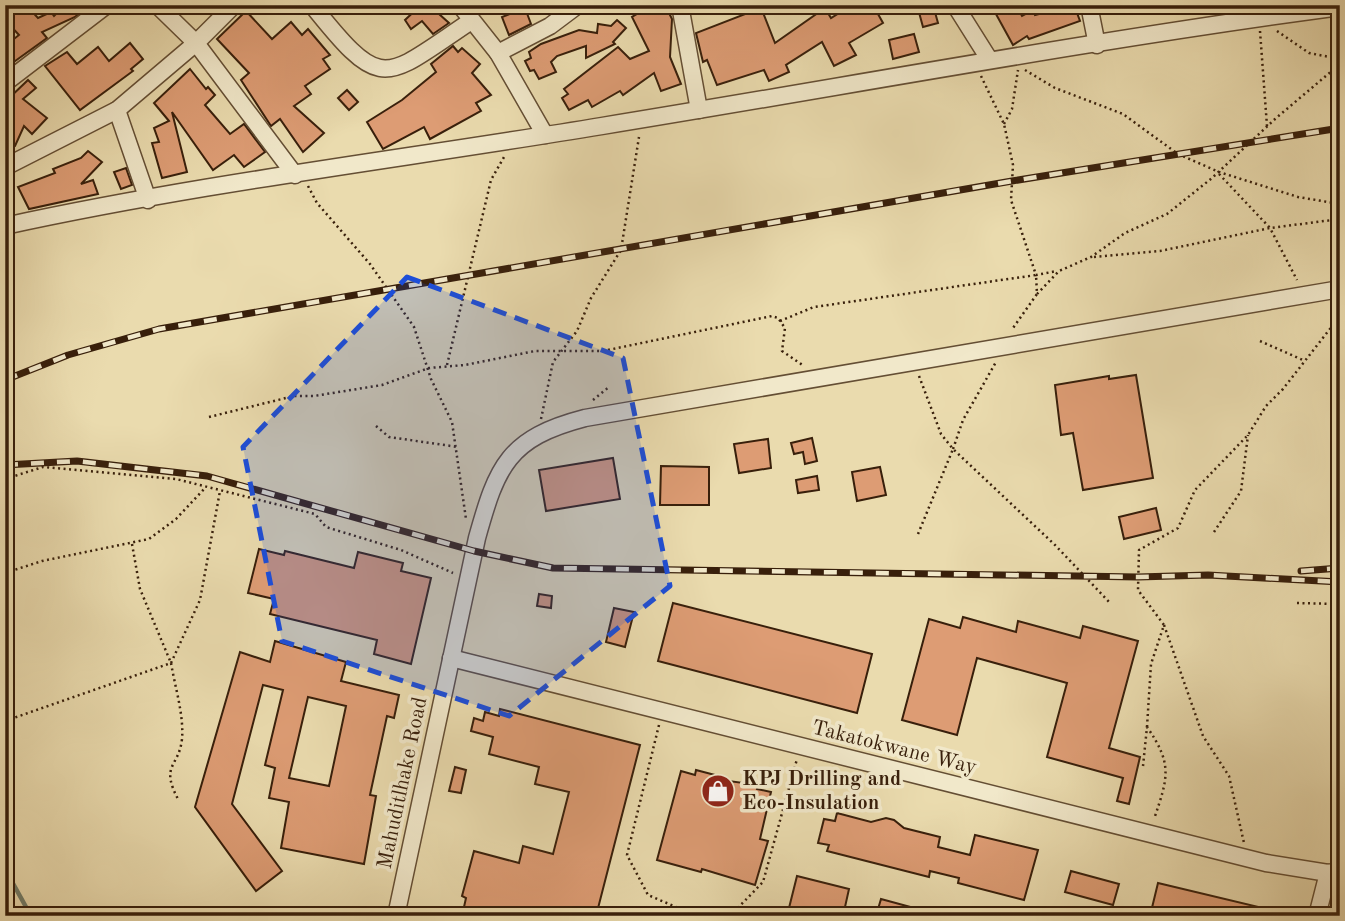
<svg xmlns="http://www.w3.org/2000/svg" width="1345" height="921" viewBox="0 0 1345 921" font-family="'Old Standard TT',serif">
<rect width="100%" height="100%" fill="#eadbae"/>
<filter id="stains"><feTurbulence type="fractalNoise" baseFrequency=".00286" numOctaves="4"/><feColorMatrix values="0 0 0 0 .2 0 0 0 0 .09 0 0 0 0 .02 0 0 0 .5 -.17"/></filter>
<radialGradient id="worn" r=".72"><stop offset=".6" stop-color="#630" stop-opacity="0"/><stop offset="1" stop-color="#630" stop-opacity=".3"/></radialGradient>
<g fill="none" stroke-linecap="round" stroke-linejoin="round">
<!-- stream -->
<polyline stroke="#727d6a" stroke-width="4.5" points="5,869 31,916"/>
</g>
<!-- building -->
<g fill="#dd9c74" stroke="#381f0b" stroke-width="2" fill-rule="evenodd">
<polygon points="5,5 26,5 38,18 51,12 54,16 65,5 89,5 75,17 42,32 47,38 11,64 5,57 5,46 19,35 5,20"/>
<polygon points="421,5 429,5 449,23 433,34 422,21 411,29 405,20"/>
<polygon points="652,5 665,5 672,19 670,57 681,84 661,91 654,73 623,95 620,91 592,107 588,100 569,110 562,98 568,94 564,89 618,47 630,59 649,51 632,17"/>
<polygon points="745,5 760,5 775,43 825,8 831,18 852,5 873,5 883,23 849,43 856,55 834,66 822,42 786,65 789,72 769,81 764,70 717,85 707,60 703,62 696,33 748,13"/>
<polygon points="917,5 933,5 938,23 923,27"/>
<polygon points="991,5 1016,5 1022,16 1033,10 1035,15 1074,5 1080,21 1029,39 1027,36 1013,45"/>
<polygon points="525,8 531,24 509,35 502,17"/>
<polygon points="246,11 272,39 291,22 302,35 308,29 330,55 323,59 330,69 305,86 311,94 294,106 324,133 303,152 280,119 271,126 241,80 249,73 217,39"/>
<polygon points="617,20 626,28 613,42 615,44 586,58 586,46 557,56 551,62 556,72 539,79 534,70 530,71 525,61 531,58 529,52 541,44 579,30 597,33 598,24 611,26"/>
<polygon points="914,34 919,52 893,59 889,40"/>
<polygon points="130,43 143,59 131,69 133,71 80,110 45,66 67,52 77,64 98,47 109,61"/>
<polygon points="453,46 458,52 462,48 480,64 472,73 491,95 476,103 481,111 430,139 424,127 383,149 367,122 402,100 436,72 431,64"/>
<polygon points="190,69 206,89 208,87 215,95 205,105 230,134 244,124 265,152 244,167 234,155 213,170 172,112 187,172 162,178 152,143 159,142 154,128 169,121 154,103"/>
<polygon points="28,80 36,88 23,99 47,118 32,134 24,126 15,146 5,151 5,102"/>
<polygon points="347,90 358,102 349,110 338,98"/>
<polygon points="88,151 102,162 81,184 93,180 98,194 29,209 18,187 55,173 53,169 81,158"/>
<polygon points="126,168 132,185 121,189 114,172"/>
<polygon points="1136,375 1153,478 1083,490 1073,433 1061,435 1055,385 1109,376 1109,379"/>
<polygon points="812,438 817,461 805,464 803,452 794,454 791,443"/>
<polygon points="768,439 771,468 739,473 734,444"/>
<polygon points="613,458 620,499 546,511 539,470"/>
<polygon points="661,466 709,467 709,505 660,505"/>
<polygon points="880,467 886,495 857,501 852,472"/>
<polygon points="817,476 819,490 798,493 796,480"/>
<polygon points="1156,508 1161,530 1124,539 1119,517"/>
<polygon points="259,549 284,555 285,551 354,568 358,552 403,563 401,571 431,578 411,664 374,654 377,640 270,614 274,599 248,593"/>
<polygon points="539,594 552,596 551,608 537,606"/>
<polygon points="673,603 872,654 857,713 658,661"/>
<polygon points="614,608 634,612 625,647 606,642"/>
<polygon points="963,617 1016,632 1018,621 1080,638 1083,626 1138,641 1109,748 1140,757 1129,804 1117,801 1123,778 1047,757 1067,683 977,658 957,735 902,720 929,619 960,628"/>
<path d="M275 641 346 662 341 681 399 695 394 718 387 716 370 795 376 796 364 864 281 848 289 802 269 798 275 768 265 765 283 690 263 685 232 804 282 871 256 891 195 807 240 652 270 662ZM308 697 346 706 329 786 289 778Z"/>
<polygon points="500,709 640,745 596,916 537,916 506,908 504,916 497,916 464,907 466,898 462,896 474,851 519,863 523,846 553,854 569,792 535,784 539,767 489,754 493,737 471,731 474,718 483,721 485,712 499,716"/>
<polygon points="455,767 466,770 461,793 449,791"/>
<polygon points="696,770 715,775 714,779 758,785 757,789 771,792 760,839 768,841 755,885 702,869 701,872 657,860 681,771 695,775"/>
<polygon points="837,813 871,822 886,818 894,820 904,828 940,837 938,847 970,855 975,835 1038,850 1024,900 958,883 959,878 930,871 929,877 827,851 829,845 818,843 824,819 835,821"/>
<polygon points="1071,871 1119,884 1113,905 1065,892"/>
<polygon points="797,876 849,889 843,916 787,916"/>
<polygon points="1158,883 1275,911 1274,916 1150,916"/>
<polygon points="881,899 929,912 929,916 876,916"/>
</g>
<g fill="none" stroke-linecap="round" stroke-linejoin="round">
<defs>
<g id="minor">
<polyline points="234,5 196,43 295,175"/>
<path d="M312 5C383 94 383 80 471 21"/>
<polyline points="460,5 498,53 545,135"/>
<polyline points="680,5 699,110"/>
<polyline points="955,5 989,59"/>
<polyline points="1089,5 1097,45"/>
<polyline points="498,53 550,26 578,5"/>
<polyline points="5,83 107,5"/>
<polyline points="117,110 148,200"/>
<polyline points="5,167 117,110 196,43 157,5"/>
<path d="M5 226C202 183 403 159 602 126 848 86 1093 40 1340 7"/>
<polyline points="451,658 1266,863 1328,873 1340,871"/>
<path d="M396 916 477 538C497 466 508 438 585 418L1340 289"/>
<polyline points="1317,916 1328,873"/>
</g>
</defs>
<!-- minor casing -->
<use href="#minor" stroke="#644e34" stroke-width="19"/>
<!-- path -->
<g stroke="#381f0b" stroke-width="2.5" stroke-dasharray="2 3.5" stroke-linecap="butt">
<polyline points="1260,31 1267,126"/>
<polyline points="1277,31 1309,53 1340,59"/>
<polyline points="1025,70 1055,88 1123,114 1178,154 1219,172 1298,197 1340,204"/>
<polyline points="981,76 1004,124 1013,165 1011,200 1036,275 1057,271"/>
<polyline points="1004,124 1012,109 1018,70"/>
<polyline points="1219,174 1270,228 1340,219"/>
<polyline points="308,186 317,203 370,264 414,327 431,379 452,422 466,519"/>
<polyline points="1094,257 1160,251 1270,228 1297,280"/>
<polyline points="1037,294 1059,271 1091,257 1125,233 1167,214 1212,178 1275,119 1340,64"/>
<polyline points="780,321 814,307 1036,275 1037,294 1013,328"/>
<polyline points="1260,341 1305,361"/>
<polyline points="447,365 491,180 504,157"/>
<polyline points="919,376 941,434 953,449"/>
<polyline points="593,400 609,387"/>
<polyline points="209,417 294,396 314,396 382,385 429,368 465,365 535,351 603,351 772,316 778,318 785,328 782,351 804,366"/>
<polyline points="541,419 553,362 577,331 591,298 621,250 639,137"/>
<polyline points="376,426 389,437 458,447"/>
<polyline points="953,449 963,420 996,362"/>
<polyline points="5,479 43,467 176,479 315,514 326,527 401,550 453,573"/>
<polyline points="1214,532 1241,491 1248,435"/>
<polyline points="918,534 953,449 1055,545 1111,604"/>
<polyline points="132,544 140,589 171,663"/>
<polyline points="5,573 42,561 149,539 176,519 205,488"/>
<polyline points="1297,603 1340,604"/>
<polyline points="1164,625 1203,736 1229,776 1244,843"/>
<polyline points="171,663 200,600 220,491"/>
<path d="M5 721 171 663C175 687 184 715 182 739 179 768 159 764 179 801"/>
<polyline points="659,725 627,855 648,895 697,916"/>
<polyline points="1147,727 1151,664 1164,625 1138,590 1139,550 1178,528 1195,490 1248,435 1266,406 1283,389 1340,316"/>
<path d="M1143 766 1147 727C1173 764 1168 778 1154 819"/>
<polyline points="730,916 763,882 797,759"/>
</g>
<!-- minor -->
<use href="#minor" stroke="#f1e8ca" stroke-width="16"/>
<defs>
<g id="rail">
<polyline points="5,380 68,355 159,329 1012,181 1340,128"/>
<polyline points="5,465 77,461 207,476 474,551 553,568 1138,577 1208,575 1340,582"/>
<polyline points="1301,571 1340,568"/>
</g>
</defs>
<!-- rail casing -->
<use href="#rail" stroke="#381f0b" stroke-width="7"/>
<!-- rail -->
<use href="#rail" stroke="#f1e8ca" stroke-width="4.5" stroke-dasharray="13" stroke-linecap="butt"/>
</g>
<!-- marked area -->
<path fill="#1d4ed8" fill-opacity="0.2" stroke="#1d4ed8" stroke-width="5" stroke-dasharray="14 9" stroke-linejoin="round" d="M407 277 623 358 670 586 509 716 282 641 243 447Z"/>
<!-- icons -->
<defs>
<symbol id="shop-disc" viewBox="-11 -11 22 22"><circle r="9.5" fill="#8f2418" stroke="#f1e8ca"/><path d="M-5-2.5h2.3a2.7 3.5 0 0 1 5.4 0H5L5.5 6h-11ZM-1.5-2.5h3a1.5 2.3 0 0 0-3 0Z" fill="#fff"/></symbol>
</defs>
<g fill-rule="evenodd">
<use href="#shop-disc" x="699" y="772" width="38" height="38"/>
</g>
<g text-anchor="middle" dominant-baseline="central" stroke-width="7" stroke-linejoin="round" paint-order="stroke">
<!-- street labels -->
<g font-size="21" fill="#381f0b" stroke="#f1e8ca">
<text transform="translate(894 748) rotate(14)">Takatokwane Way</text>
<text transform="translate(403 783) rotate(-78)">Mahuditlhake Road</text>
</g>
<!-- poi labels -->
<g font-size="21" font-weight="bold" fill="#381f0b" stroke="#f1e8ca" text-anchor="start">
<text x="742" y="779">KPJ Drilling and<tspan x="742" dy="24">Eco-Insulation</tspan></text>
</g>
</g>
<!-- margin -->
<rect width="1345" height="921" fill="none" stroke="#eadbae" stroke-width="28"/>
<rect x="7" y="7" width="1331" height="907" fill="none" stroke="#381f0b" stroke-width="3.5"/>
<rect x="14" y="14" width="1317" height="893" fill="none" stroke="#381f0b" stroke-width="2"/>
<rect width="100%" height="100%" filter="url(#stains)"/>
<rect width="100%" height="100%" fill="url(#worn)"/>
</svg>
